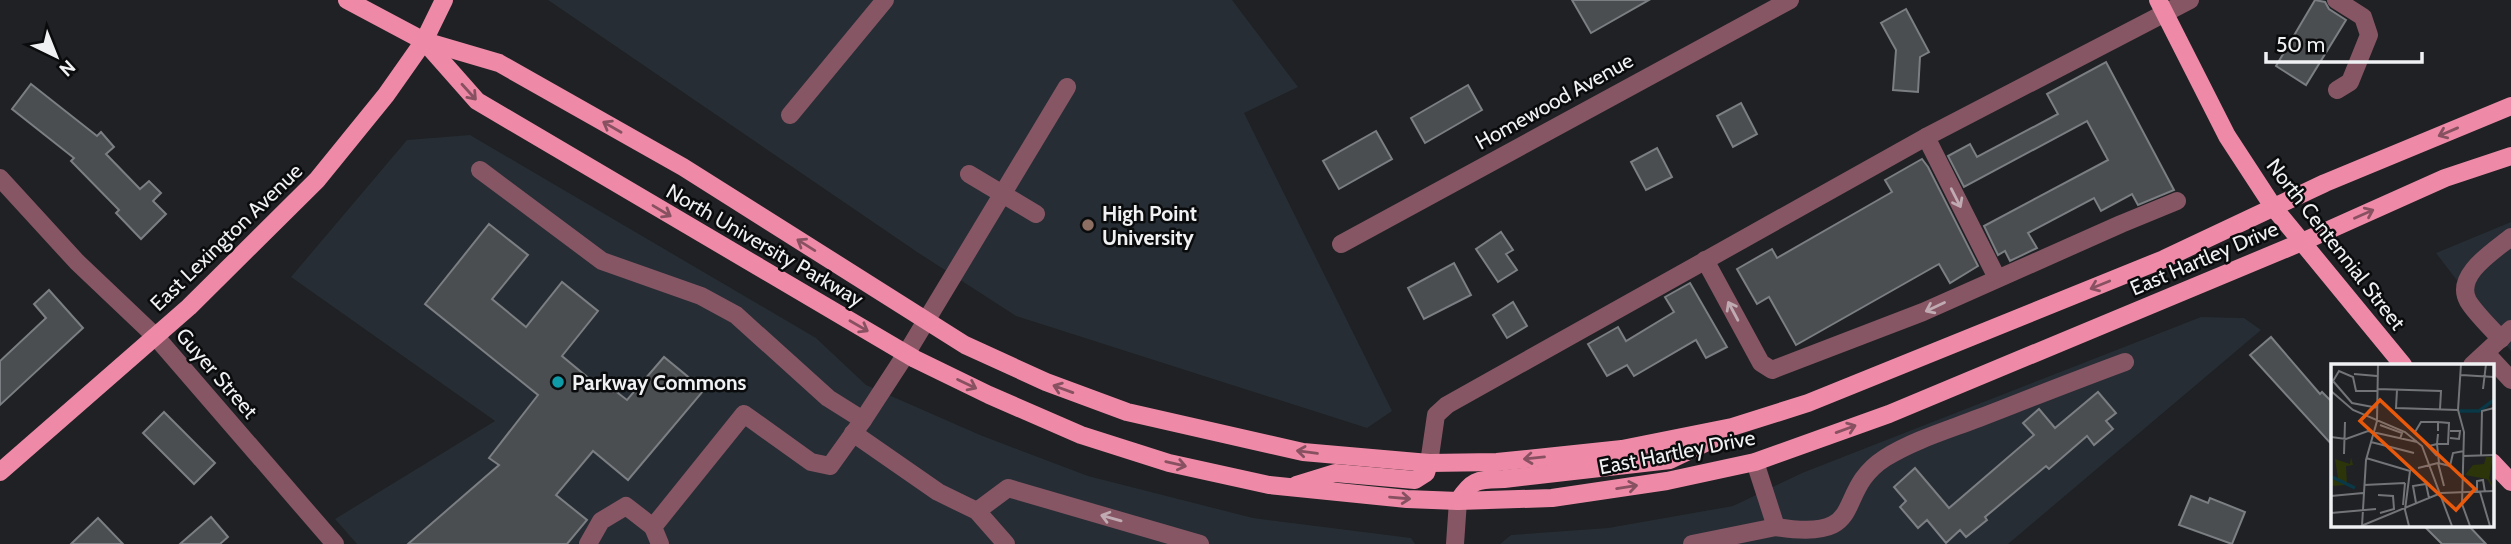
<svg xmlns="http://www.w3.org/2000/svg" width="2511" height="544" viewBox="0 0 2511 544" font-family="Cabin,sans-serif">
<rect width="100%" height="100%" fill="#1f2124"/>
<!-- built -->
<g fill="#262d34">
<polygon points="548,0 1232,0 1298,87 1244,113 1392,411 1367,428 1016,316 917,252"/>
<polygon points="470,135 816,338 866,385 980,435 1088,476 1253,518 1411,538 1415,544 357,544 335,519 495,421 291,277 407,140"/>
<polygon points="2511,222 2511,351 2436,253"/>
<polygon points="2201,317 2244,318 2261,330 2008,544 1500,544 1511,535 1608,528 1733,506 1802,473"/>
</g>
<!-- building -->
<g fill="#4b4e51" stroke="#7b7e82" stroke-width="2">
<polygon points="1572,0 1649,0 1591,33"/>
<polygon points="2315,0 2325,2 2329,9 2346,20 2306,85 2276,66"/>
<polygon points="1906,9 1929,52 1920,57 1918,92 1893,90 1896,50 1881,23"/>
<polygon points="2106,62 2174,190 2138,205 2132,194 2101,211 2094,198 2028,233 2037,248 2010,261 2005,251 1998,255 1984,226 2108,160 2087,121 1964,187 1948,156 1970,144 1977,157 2058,114 2047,94"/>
<polygon points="31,84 97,136 101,132 114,147 106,154 140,189 149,181 161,193 153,201 166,214 141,239 116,213 119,210 71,161 74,158 12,109"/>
<polygon points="1468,85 1482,110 1425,143 1411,118"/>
<polygon points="1741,103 1757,134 1733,147 1717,116"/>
<polygon points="1376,131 1392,159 1339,189 1323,161"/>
<polygon points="1657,148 1672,177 1646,190 1631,162"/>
<polygon points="1922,159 1928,167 1978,266 1950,283 1939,264 1796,345 1769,297 1757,304 1737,269 1772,249 1777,258 1892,192 1885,180"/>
<polygon points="489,224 528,255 492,299 526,327 562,282 598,311 562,356 597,385 601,380 627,400 664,357 704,390 628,480 593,451 556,495 587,520 567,544 408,544 499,465 489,458 538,395 425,304"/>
<polygon points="1501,232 1513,250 1506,254 1517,270 1498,282 1476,249"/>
<polygon points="1454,263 1471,295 1424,319 1408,288"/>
<polygon points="1690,283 1727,347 1706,358 1696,340 1634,376 1627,365 1607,376 1588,344 1618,327 1626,341 1674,312 1665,297"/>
<polygon points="49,290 83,328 0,405 0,361 46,318 34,304"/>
<polygon points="1513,302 1527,326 1507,338 1493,315"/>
<polygon points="2271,337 2320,394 2322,392 2333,403 2333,446 2250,355"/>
<polygon points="2098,392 2116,413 2106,421 2113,429 2094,445 2087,436 2049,469 2046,466 1985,517 1987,520 1966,537 1960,530 1946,543 1927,520 1918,528 1900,507 1906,501 1894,487 1915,468 1949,508 2034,435 2023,423 2039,409 2055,428"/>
<polygon points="164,412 215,463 194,484 143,433"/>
<polygon points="2191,496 2208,503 2210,498 2245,512 2232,544 2179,525"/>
<polygon points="211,517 228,537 220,544 180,544"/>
<polygon points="98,518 123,544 71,544"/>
<polygon points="2423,525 2468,525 2486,544 2442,544"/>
</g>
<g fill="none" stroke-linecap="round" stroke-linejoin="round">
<!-- minor -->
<g stroke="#875664" stroke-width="18">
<polyline points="2336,0 2363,17 2369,35 2350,82 2337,90"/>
<polyline points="790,115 885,0"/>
<polyline points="1926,137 1997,278"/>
<polyline points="480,170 602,261 701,296 736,315 828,398 863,420 906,354 1067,87"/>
<polyline points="969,174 1036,214"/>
<polyline points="0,178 77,262 156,337 335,544"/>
<polyline points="1341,244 1790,0"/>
<polyline points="1705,260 1761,363 1772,370 1923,312 2121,224 2177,201"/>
<path d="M2501 339C2490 327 2476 314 2468 301 2454 275 2494 251 2511 237"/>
<polyline points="2486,353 2511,380"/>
<polyline points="2472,365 2511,329"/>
<polyline points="853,433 938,492 977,511 1006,544"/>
<polyline points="1429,463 1436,415 1447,405 1926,137 2190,0"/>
<polyline points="977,511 1008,488 1200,544"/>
<path d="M1776 527C1872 542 1831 493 1885 458 1914 440 1948 430 1979 418 2028 399 2076 380 2125 362"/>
<polyline points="588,544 601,521 626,506 653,527"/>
<polyline points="660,544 653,527 744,414 811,462 830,466 863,420"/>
<polyline points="1455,544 1458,501"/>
<polyline points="1692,544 1776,527 1755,462"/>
</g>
<!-- major -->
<g stroke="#ee8aa7" stroke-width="18">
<polyline points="347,0 424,41 499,63 683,167 965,345 1046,382 1127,412 1303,452 1429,463 1497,462 1622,449 1732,427 1808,403 2164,259 2325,183 2511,106"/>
<polyline points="2158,0 2227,136 2274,208 2403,365"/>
<polyline points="424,41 477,101 915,359 989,395 1081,435 1169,463 1269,485 1407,499 1458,501 1552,498 1667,481 1755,462 1889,414 2302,242 2445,178 2511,156"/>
<polyline points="2492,462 2511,482"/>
<polyline points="0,472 189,307 317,180 386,95 424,41 444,0"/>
<polyline points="1296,485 1335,473 1415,480 1426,473 1429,463"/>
<path d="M1458 501C1473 478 1478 480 1504 479L1670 460 1720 436"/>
</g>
</g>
<!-- one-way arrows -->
<defs><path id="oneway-shaft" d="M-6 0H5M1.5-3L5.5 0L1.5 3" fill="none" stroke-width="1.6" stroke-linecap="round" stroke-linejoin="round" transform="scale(1.75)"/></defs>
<g stroke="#875161">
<use href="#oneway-shaft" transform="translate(469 92) rotate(48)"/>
<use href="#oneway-shaft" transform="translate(612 127) rotate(-150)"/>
<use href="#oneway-shaft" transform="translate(2448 132) rotate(157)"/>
<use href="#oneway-shaft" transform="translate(662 211) rotate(31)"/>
<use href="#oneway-shaft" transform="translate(2364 214) rotate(-24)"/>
<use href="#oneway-shaft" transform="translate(806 245) rotate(-148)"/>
<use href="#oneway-shaft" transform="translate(2100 285) rotate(158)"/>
<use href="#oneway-shaft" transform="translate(859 326) rotate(30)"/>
<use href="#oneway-shaft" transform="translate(967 384) rotate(26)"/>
<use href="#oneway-shaft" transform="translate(1063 389) rotate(-160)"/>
<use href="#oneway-shaft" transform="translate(1846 429) rotate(-20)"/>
<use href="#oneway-shaft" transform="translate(1307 452) rotate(-172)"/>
<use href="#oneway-shaft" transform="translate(1534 458) rotate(174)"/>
<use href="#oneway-shaft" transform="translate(1176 464) rotate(13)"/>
<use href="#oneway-shaft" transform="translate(1627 487) rotate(-9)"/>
<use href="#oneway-shaft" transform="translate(1400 498) rotate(5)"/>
</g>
<g stroke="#c0abb3">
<use href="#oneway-shaft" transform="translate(1956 198) rotate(63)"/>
<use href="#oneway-shaft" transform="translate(1935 307) rotate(155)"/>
<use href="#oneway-shaft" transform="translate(1733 311) rotate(-118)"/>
<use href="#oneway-shaft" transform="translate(1111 518) rotate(-164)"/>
</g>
<!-- markers -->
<circle fill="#8d6e63" stroke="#0a0b0c" stroke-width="2.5" cx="1088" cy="225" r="7"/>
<circle fill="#0f9aa8" stroke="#0a0b0c" stroke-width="2.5" cx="558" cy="382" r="7"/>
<g text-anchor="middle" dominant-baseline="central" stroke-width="5" stroke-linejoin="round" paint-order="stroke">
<!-- street labels -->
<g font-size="21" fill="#eff1f3" stroke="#0a0b0c">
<text transform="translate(1554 101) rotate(-29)">Homewood Avenue</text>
<text transform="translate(226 237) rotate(-44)">East Lexington Avenue</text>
<text transform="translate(2336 244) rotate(52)">North Centennial Street</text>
<text transform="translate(765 245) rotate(30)">North University Parkway</text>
<text transform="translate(2204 258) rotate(-23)">East Hartley Drive</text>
<text transform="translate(217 373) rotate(49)">Guyer Street</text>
<text transform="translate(1677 452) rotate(-11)">East Hartley Drive</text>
</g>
<!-- poi labels -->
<g font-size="21" font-weight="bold" fill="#eff1f3" stroke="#0a0b0c" text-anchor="start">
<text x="1102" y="213">High Point<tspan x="1102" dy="24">University</tspan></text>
<text x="572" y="382">Parkway Commons</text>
</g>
</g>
<!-- overview -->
<g transform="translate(2331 364)">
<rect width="163" height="163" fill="#1f2124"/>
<path d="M20 93 22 101 15 102 16 121 0 122V116L7 114 4 95 19 100ZM155 93H162L158 114 163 126 156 115 134 111 142 101 153 100Z" fill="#2c3509"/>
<path fill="none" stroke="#0a3846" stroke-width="3.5" d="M128 47H148L163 36M1 113 24 124"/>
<path fill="none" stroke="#727477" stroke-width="2" d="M130 0 127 46 133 68 131 140 139 162M23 10 46 12M130 11 163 13M2 17 8 7 22 13 25 27H46M2 17 21 39 47 44M46 25 110 27 109 45M152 25 155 0M66 26 65 44 127 46M0 27 22 46 74 68 91 82 121 162M107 58 118 59 117 80H106L107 70M49 61 71 69 69 75M0 73 15 75 37 67 86 78M119 74 128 75 129 67H119M40 78 83 89M98 82 106 80 108 99M13 90 14 58M106 92 84 68 90 58H107V67M132 92 163 91M150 92 151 47 163 44M35 94 79 107 74 146 78 162M107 99 119 102 122 89 133 87M87 104 107 99 113 122M33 121 74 119M146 127V117L152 116 154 128M149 128 159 162M47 131 62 132 63 145 49 149M0 132 32 129M85 139 82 122 95 120 98 134M72 141 74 119M0 149 45 145M30 162 110 129 163 127M31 162 35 96 46 57 47 0"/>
<path fill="#e8590c" fill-opacity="0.15" stroke="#e8590c" stroke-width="3.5" d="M49 36 144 125 125 146 29 57Z"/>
<rect width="163" height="163" fill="none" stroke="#eff1f3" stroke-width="3.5"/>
</g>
<!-- north arrow -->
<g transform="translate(56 56) rotate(137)" stroke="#0a0b0c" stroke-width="5" paint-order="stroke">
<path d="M0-5L12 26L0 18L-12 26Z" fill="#eff1f3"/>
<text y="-10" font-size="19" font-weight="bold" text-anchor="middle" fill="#eff1f3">N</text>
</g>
<!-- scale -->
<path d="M2266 52v10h156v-10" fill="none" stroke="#eff1f3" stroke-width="3.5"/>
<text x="2276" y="52" font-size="21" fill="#eff1f3" stroke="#0a0b0c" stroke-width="5" paint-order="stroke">50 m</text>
</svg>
